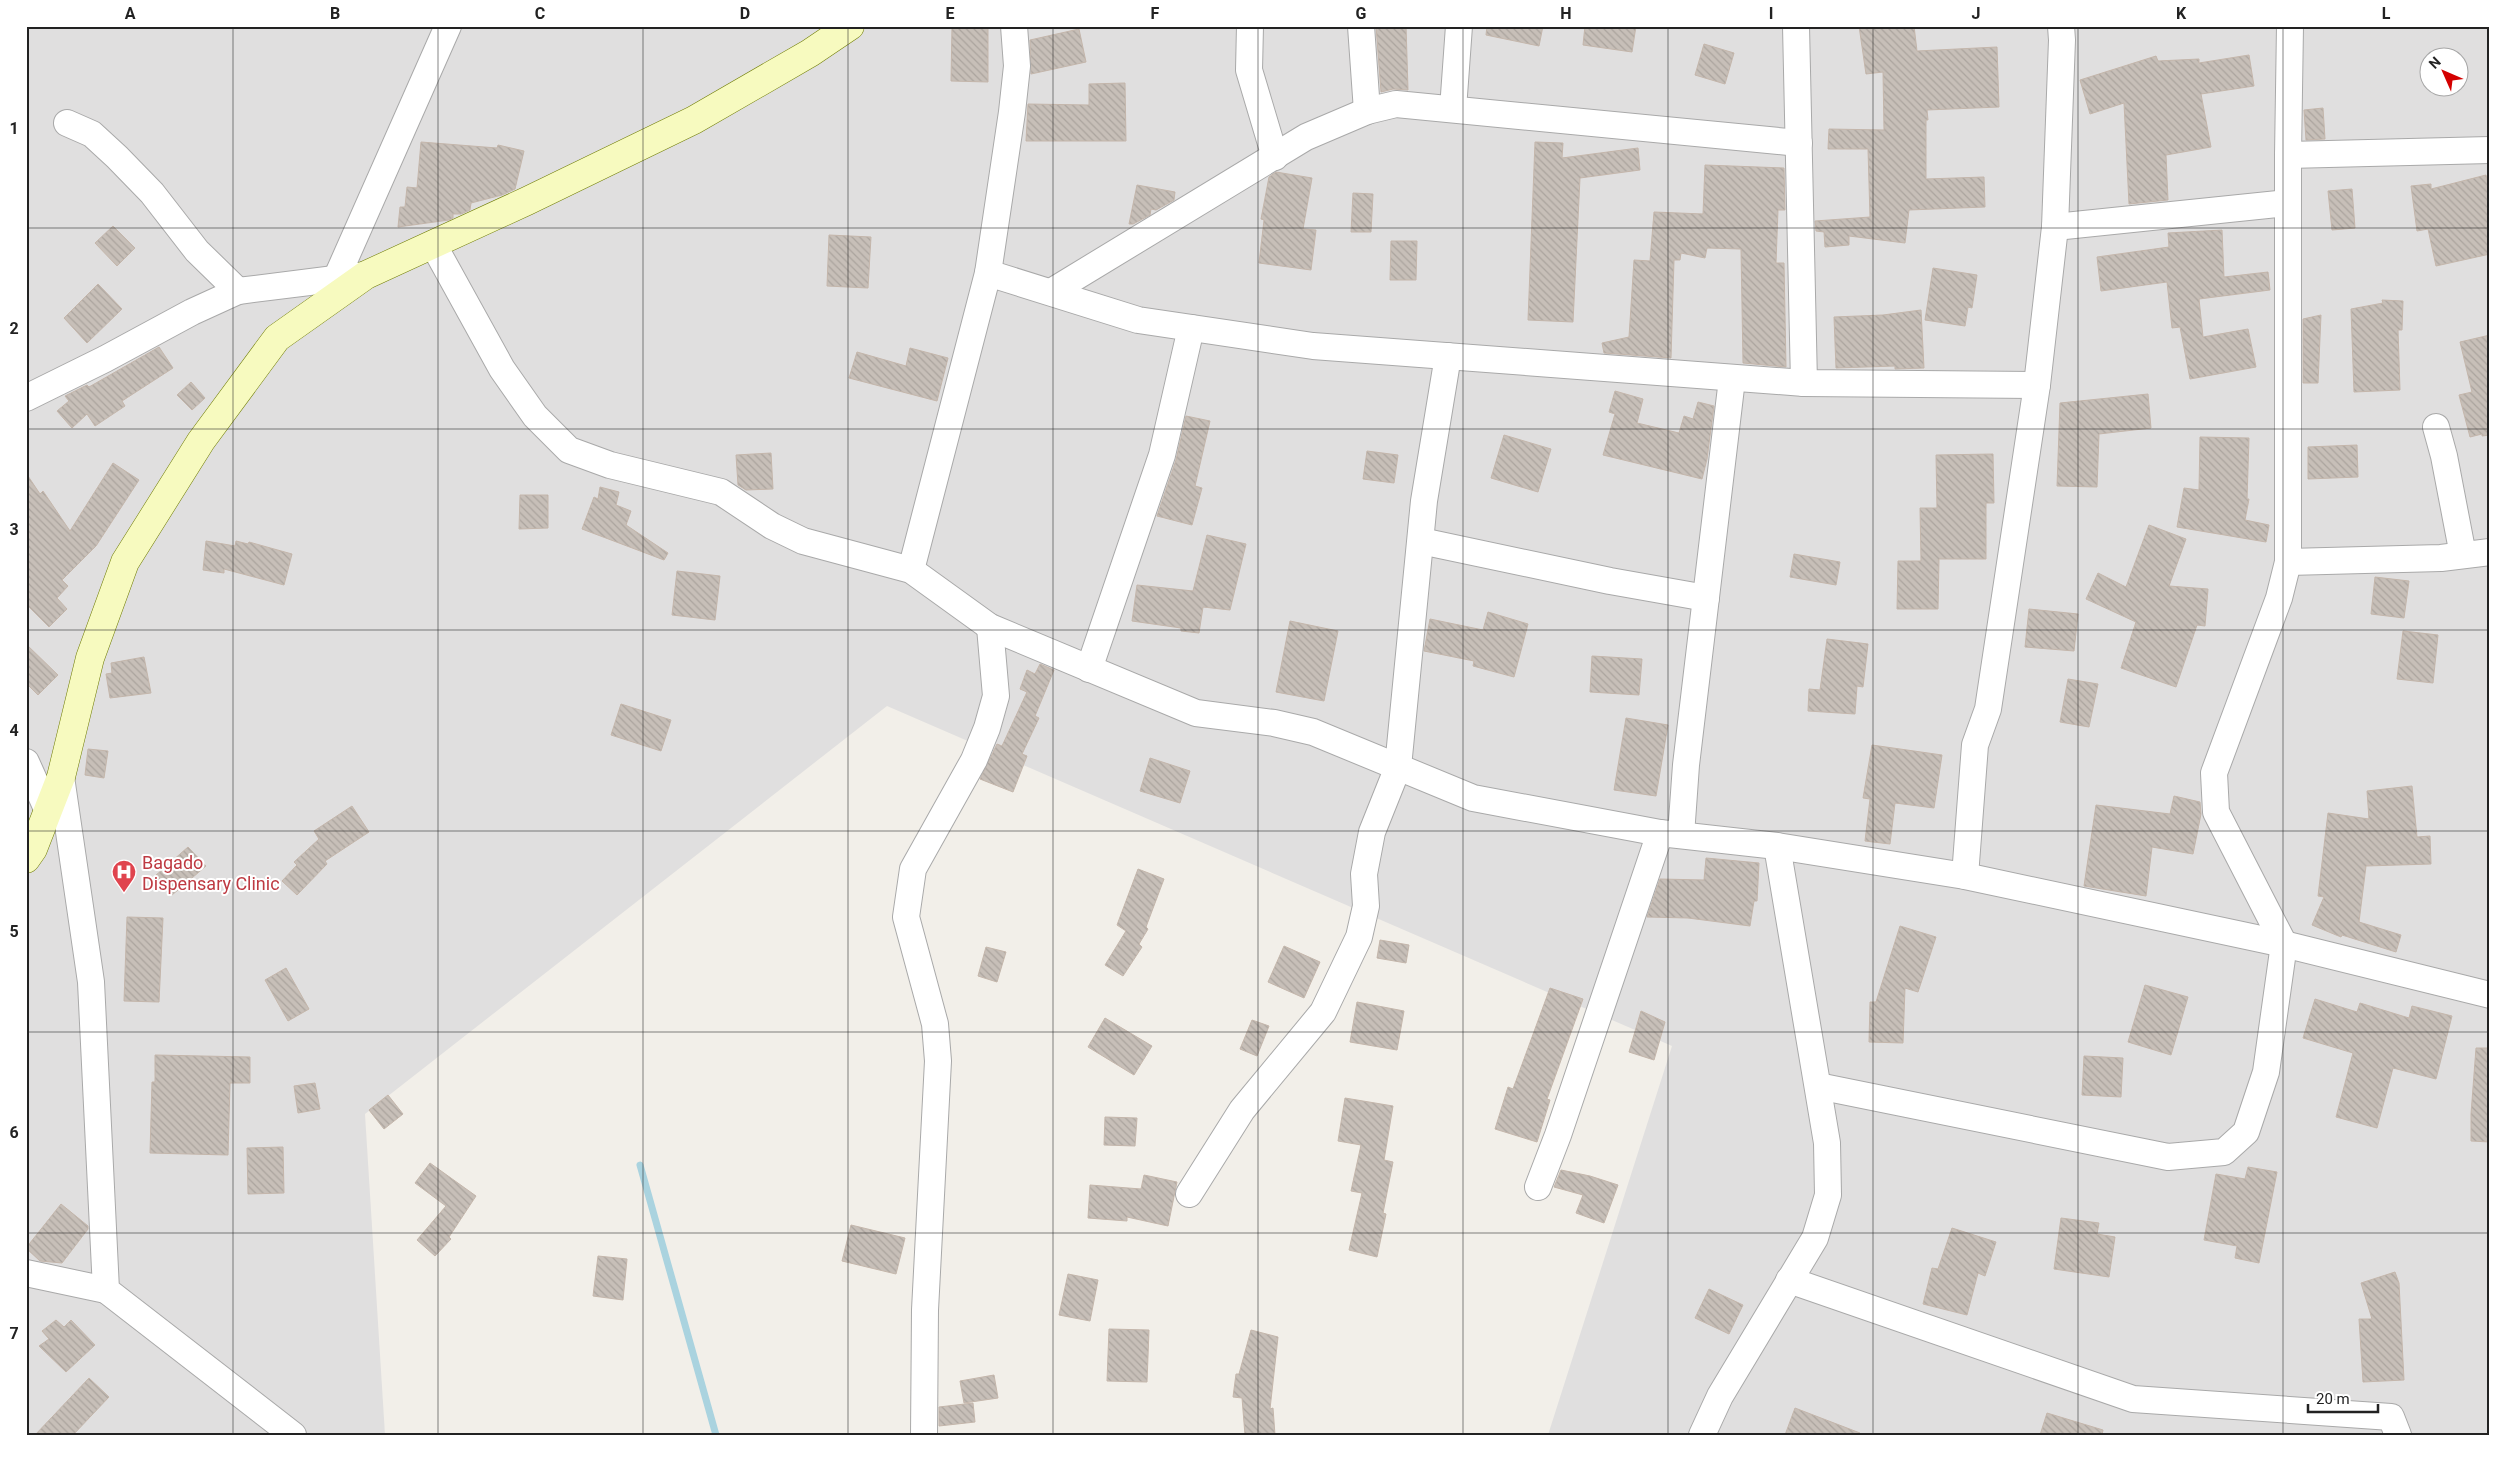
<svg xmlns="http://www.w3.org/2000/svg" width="2516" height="1461" viewBox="0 0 2516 1461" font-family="Roboto,sans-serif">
<defs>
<pattern id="building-back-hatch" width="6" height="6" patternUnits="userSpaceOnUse" patternTransform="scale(1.25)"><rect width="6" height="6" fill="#c7bfb8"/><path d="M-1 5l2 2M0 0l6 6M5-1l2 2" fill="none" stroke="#aba49e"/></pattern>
</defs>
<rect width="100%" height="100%" fill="#f2efe9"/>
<!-- residential -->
<path fill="#e0dfdf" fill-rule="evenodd" d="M26 26H2490V1435H1548L1672 1046 887 706 365 1114 385 1435H26ZM2428 58H2458V88H2428Z"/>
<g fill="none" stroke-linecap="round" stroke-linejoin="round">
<!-- stream -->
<polyline stroke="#aad3df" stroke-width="7" points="640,1165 716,1435"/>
</g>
<!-- building -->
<g fill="url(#building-back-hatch)" stroke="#c4b6ab">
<polygon points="952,26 988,26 988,82 951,81"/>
<polygon points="1376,26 1406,26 1408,90 1393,89 1381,92"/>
<polygon points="1487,26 1543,26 1539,46 1486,35"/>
<polygon points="1585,26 1636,26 1632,52 1583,45"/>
<polygon points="1859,26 1914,26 1917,51 1997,47 1999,107 1927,110 1928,120 1926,120 1926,179 1984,177 1985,207 1909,210 1905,243 1849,236 1849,245 1825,247 1824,232 1816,231 1815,221 1870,217 1868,149 1828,149 1829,129 1884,130 1883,72 1866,74"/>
<polygon points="1079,29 1086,62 1031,74 1030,40"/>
<polygon points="1704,44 1734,53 1725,84 1695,75"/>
<polygon points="2249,55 2254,86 2201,94 2211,147 2166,155 2168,200 2129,204 2124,103 2090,114 2080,80 2156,56 2158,61 2199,59 2199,63"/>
<polygon points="1125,83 1126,141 1026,141 1028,104 1089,105 1089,84"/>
<polygon points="2323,108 2325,139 2306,140 2304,110"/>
<polygon points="421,142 497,148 498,145 524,151 515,189 502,195 471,203 470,210 461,214 453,214 453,218 449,220 398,227 400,207 405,207 407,187 417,188"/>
<polygon points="1535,142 1563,143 1562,158 1638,148 1640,170 1580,178 1573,322 1528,320"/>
<polygon points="1705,165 1784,168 1785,210 1778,210 1776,263 1784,263 1786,367 1743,363 1741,249 1707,248 1705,258 1681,253 1680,260 1674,260 1671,358 1604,353 1602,343 1629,337 1634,260 1650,261 1654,212 1703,214"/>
<polygon points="1276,172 1312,178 1303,229 1316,230 1311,270 1259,263 1264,220 1261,219 1269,177"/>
<polygon points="2486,175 2490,191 2490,254 2436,266 2428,229 2417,231 2411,186 2431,184 2431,189"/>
<polygon points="1137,185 1175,192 1174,200 1156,210 1151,209 1150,215 1133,224 1129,224"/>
<polygon points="2352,189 2355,228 2332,230 2328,191"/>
<polygon points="1353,193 1373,194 1371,232 1351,232"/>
<polygon points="113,226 135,248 117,266 95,243"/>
<polygon points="2222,230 2224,277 2268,272 2270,290 2199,299 2203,337 2248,329 2256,367 2190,379 2180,327 2172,328 2167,282 2101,291 2097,257 2169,247 2168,233"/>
<polygon points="829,235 871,237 868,288 827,286"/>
<polygon points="1391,241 1417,241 1416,280 1390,280"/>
<polygon points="1933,268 1977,275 1972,308 1968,307 1965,326 1925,320"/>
<polygon points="98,284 122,309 87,343 64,318"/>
<polygon points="2382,300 2403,301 2402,330 2398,330 2400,390 2354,392 2351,309 2383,303"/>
<polygon points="1921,310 1924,368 1895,369 1895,366 1836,368 1834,317 1883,315"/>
<polygon points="2321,315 2318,383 2303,383 2303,319"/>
<polygon points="2490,335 2490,435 2482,436 2482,434 2470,437 2459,395 2472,392 2460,342"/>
<polygon points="159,347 173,368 122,401 125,406 95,426 87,414 72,428 57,411 69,401 65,396 87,385 89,387"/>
<polygon points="910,348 948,358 937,401 849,378 857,352 906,366"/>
<polygon points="191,382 205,398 192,410 177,395"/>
<polygon points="1615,391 1643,399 1637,423 1679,433 1684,416 1693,419 1698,402 1714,406 1707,459 1702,479 1603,455 1615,414 1609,412"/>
<polygon points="2148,394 2151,428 2099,434 2097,487 2057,486 2060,403"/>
<polygon points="1186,416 1210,421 1195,486 1202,488 1192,525 1157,516 1176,460"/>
<polygon points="1504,435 1551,449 1538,492 1491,478"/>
<polygon points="2200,437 2249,438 2247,499 2249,499 2245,520 2269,525 2266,542 2177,527 2184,488 2199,490"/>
<polygon points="2357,445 2358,477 2308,479 2308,447"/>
<polygon points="1367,451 1398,455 1394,483 1363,479"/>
<polygon points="771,453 773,489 746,490 738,485 736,455"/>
<polygon points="1993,454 1994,503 1986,503 1986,559 1939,559 1938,609 1897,609 1898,561 1921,561 1920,508 1937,508 1936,455"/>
<polygon points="113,463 139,480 96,546 62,580 68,586 57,598 67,609 49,627 26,604 26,473 40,494 43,491 70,531"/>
<polygon points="600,487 619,492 616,505 631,511 626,525 668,553 664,560 582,529 594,497 598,499"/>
<polygon points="520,495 548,495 548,528 519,529"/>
<polygon points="2149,525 2186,539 2169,586 2208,589 2205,626 2197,625 2176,687 2121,668 2136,622 2086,599 2098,573 2126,587"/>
<polygon points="1207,535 1246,544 1230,610 1203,607 1199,633 1181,631 1181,628 1132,621 1137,585 1193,591"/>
<polygon points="206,541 235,546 236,541 248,544 249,542 292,554 284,585 224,569 224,573 203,570"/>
<polygon points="1794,554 1840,562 1836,585 1790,577"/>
<polygon points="677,571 720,576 715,620 672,615"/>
<polygon points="2375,577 2409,581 2404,618 2371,614"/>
<polygon points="2029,609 2078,614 2074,651 2025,647"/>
<polygon points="1488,612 1528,624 1514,677 1473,666 1474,661 1424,651 1430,619 1483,630"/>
<polygon points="1290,621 1338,631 1324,701 1276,692"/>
<polygon points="2403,631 2438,635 2433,683 2397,679"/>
<polygon points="1827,639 1868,644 1863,687 1857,686 1855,714 1808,711 1809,689 1820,690"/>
<polygon points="26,644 58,675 38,695 26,683"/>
<polygon points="1592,656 1642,659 1639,695 1590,692"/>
<polygon points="144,657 151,693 110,698 106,674 112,673 111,663"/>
<polygon points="1040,664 1054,670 1035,716 1039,718 1022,754 1027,756 1013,792 980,779 997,744 1002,746 1027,692 1020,689 1027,670 1035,674"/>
<polygon points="2068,679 2098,684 2089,727 2060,722"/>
<polygon points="621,704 671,720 661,751 611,735"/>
<polygon points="1626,718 1668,725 1656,796 1614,790"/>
<polygon points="1872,745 1942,755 1934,808 1895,803 1890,844 1865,841 1870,799 1863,798"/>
<polygon points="88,749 108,751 104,778 85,775"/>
<polygon points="1150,758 1190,771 1180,803 1140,791"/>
<polygon points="2412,786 2417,837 2430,836 2431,864 2366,866 2359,922 2401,935 2396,952 2342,935 2341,937 2312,925 2324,897 2318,896 2328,813 2369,819 2367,791"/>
<polygon points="2174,796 2200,802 2201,814 2193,854 2152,847 2146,896 2084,886 2096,805 2170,814"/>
<polygon points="352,806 369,832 325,861 327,864 297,895 282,881 297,865 294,862 319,839 314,831"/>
<polygon points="188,847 206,866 172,895 155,876"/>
<polygon points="1706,858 1759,863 1757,901 1754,901 1750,926 1688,918 1647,917 1660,879 1704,880"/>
<polygon points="1138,869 1164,879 1146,927 1148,929 1139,944 1142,947 1123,976 1105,965 1126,931 1117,925"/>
<polygon points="127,917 163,918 159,1002 124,1001"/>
<polygon points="1900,926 1936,937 1918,992 1905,988 1903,1043 1869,1042 1870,1002 1876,1002"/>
<polygon points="1380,940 1409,945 1406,963 1377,958"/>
<polygon points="1284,946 1320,962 1304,998 1268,982"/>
<polygon points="986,947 1006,952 997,982 978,976"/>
<polygon points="286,968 309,1009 288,1021 265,980"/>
<polygon points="2145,985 2188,997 2171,1055 2128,1042"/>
<polygon points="1550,988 1583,999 1547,1099 1550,1100 1537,1142 1495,1129 1508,1087 1513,1089"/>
<polygon points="2315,999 2357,1012 2360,1003 2409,1018 2412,1006 2452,1016 2436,1079 2393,1068 2377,1128 2336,1117 2353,1053 2303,1038"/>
<polygon points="1357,1002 1404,1011 1397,1050 1350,1042"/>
<polygon points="1641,1011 1665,1022 1654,1060 1629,1052"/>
<polygon points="1105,1018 1152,1046 1134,1075 1088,1047"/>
<polygon points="1252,1020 1269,1026 1257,1056 1240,1049"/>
<polygon points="2476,1048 2490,1048 2490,1142 2471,1141 2471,1114"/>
<polygon points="155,1055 250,1057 250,1083 230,1083 228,1155 150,1153 152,1082 155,1082"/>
<polygon points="2084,1056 2123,1058 2121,1097 2082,1095"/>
<polygon points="315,1083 320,1109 298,1113 294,1086"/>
<polygon points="388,1095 403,1114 384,1129 369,1110"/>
<polygon points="1345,1098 1393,1106 1384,1160 1393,1162 1383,1213 1386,1214 1377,1257 1349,1250 1362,1193 1351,1191 1361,1145 1338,1141"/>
<polygon points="1105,1117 1137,1118 1135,1146 1104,1145"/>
<polygon points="283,1147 284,1193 248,1194 247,1148"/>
<polygon points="430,1163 476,1196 449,1237 451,1239 435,1256 417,1240 446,1206 415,1183"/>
<polygon points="2248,1167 2277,1172 2259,1263 2235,1258 2237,1246 2204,1240 2216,1174 2245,1179"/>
<polygon points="1561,1170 1590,1176 1618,1185 1604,1223 1576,1213 1583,1195 1554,1187"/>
<polygon points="1144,1175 1177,1182 1168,1226 1127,1217 1127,1221 1088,1218 1090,1185 1141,1189"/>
<polygon points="61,1204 88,1226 88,1229 62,1263 40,1261 26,1248"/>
<polygon points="2061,1218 2099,1223 2097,1234 2115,1237 2109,1277 2054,1269"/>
<polygon points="851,1225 905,1238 896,1274 842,1261"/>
<polygon points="1952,1228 1996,1242 1985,1276 1978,1273 1967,1315 1923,1304 1932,1268 1938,1269"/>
<polygon points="598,1256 627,1259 623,1300 593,1296"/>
<polygon points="2395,1272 2399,1283 2404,1380 2363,1382 2359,1319 2372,1319 2361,1283"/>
<polygon points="1068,1274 1098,1280 1090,1321 1059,1315"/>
<polygon points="1709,1289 1743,1305 1729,1334 1695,1318"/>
<polygon points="56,1320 64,1327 71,1320 95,1345 66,1372 39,1346 49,1339 42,1331"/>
<polygon points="1109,1329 1149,1330 1147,1382 1107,1381"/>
<polygon points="1251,1330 1278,1337 1270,1409 1273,1408 1275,1435 1245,1435 1242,1398 1233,1397 1236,1374 1239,1374"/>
<polygon points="994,1375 998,1398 964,1403 960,1381"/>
<polygon points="89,1378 109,1397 73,1435 35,1435"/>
<polygon points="973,1403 975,1422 939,1426 939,1407"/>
<polygon points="1795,1408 1860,1433 1860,1435 1785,1435"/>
<polygon points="2047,1413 2103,1430 2102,1435 2040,1435"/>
</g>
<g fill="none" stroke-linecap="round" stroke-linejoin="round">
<defs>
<g id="street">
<polyline points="1250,26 1249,70 1275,157"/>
<polyline points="1361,26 1367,111"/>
<polyline points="1796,26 1804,383"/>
<polyline points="1453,109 1459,26"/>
<polyline points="67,123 92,134 117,157 152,193 197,251 238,291"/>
<polyline points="2288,155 2490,150"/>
<polyline points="2055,227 2288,203"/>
<polyline points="433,244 502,369 535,416 569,450 610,465 721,492 772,526 803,541 911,570 990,627 1196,713 1274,723 1313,732 1473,798 1660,833 1777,846 1965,876 2284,944 2490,995"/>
<polyline points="988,273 1138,320 1313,346 1804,383 2037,385"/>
<polyline points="336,279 448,26"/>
<polyline points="1051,292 1306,137 1367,111 1396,104 1799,143"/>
<polyline points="26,398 105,359 192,312 238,291 366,275"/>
<polyline points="2436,427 2444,456 2463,555"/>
<polyline points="1421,541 1610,581 1706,598"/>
<polyline points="2288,562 2441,558 2490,552"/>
<polyline points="911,570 988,273 1012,112 1017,66 1014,26"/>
<polyline points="1089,669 1162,455 1191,328"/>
<polyline points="26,762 48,811"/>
<polyline points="61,777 91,982 106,1290 293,1435"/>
<polyline points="1681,835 1686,765 1732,379"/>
<polyline points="1965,876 1975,745 1988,709 2037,385 2055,227 2062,40 2061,26"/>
<polyline points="1818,1086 2168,1157 2224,1152 2246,1132 2266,1072 2284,944 2216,812 2214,773 2279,598 2288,562 2288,155 2290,26"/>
<polyline points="1538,1187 1558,1135 1660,833"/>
<polyline points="1189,1194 1242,1110 1323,1012 1359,937 1366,906 1364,874 1372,832 1398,767 1424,501 1448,356"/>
<polyline points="26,1273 106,1290"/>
<polyline points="1789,1280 2133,1399 2391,1417 2398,1435"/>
<polyline points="924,1435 925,1310 938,1061 935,1024 906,917 913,869 974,760 987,728 996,696 990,627"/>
<polyline points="1702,1435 1720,1396 1815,1238 1828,1195 1827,1143 1777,846"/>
</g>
<polyline id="secondary" points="26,859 33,849 61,777 90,658 125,562 201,441 277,338 366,275 527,201 694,120 810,53 850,26"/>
</defs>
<!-- street casing -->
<use href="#street" stroke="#a9a9a9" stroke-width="28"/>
<!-- secondary casing -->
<use href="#secondary" stroke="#707d05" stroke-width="29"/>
<!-- street -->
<use href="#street" stroke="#fff" stroke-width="26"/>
<!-- secondary -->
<use href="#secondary" stroke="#f7fabf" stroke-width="28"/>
</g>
<!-- grid -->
<path fill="none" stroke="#222" stroke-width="1" stroke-opacity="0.55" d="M233 26V1435M438 26V1435M643 26V1435M848 26V1435M1053 26V1435M1258 26V1435M1463 26V1435M1668 26V1435M1873 26V1435M2078 26V1435M2283 26V1435M26 228H2490M26 429H2490M26 630H2490M26 831H2490M26 1032H2490M26 1233H2490"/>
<!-- icons -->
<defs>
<symbol id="hospital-pin" viewBox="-11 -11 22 30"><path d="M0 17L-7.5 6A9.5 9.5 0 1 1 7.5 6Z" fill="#e0444e" stroke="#fff"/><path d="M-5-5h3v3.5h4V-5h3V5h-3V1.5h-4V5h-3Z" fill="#fff"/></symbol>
</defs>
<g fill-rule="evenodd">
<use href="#hospital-pin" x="110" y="858" width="28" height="38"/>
</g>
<g text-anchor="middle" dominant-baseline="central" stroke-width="4" stroke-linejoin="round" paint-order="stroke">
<!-- health labels -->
<g font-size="18" fill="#be3a42" stroke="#fff" text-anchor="start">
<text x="142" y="862">Bagado<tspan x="142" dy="21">Dispensary Clinic</tspan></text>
</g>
</g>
<!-- border -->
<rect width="2516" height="1461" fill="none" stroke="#ffffff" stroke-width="55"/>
<!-- north arrow -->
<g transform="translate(2444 72) rotate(315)"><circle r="24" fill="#ffffff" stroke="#a7a7a7"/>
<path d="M0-4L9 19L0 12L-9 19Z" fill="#d40000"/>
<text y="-8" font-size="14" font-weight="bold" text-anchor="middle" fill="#222222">N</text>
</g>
<!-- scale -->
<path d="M2308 1404v8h70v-8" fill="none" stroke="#222222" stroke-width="2.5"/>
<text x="2316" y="1404" font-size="15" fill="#222222" stroke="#ffffff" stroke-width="4" paint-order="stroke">20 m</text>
<rect x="28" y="28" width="2460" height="1406" fill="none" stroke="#222" stroke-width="2"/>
<g font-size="16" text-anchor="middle" font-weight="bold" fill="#222">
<text x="130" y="19">A</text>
<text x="335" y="19">B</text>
<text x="540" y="19">C</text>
<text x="745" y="19">D</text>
<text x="950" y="19">E</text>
<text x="1155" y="19">F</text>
<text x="1361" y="19">G</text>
<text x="1566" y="19">H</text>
<text x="1771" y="19">I</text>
<text x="1976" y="19">J</text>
<text x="2181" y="19">K</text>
<text x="2386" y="19">L</text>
<text x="14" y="134">1</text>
<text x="14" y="334">2</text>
<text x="14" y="535">3</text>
<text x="14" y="736">4</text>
<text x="14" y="937">5</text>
<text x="14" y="1138">6</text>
<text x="14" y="1339">7</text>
</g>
</svg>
